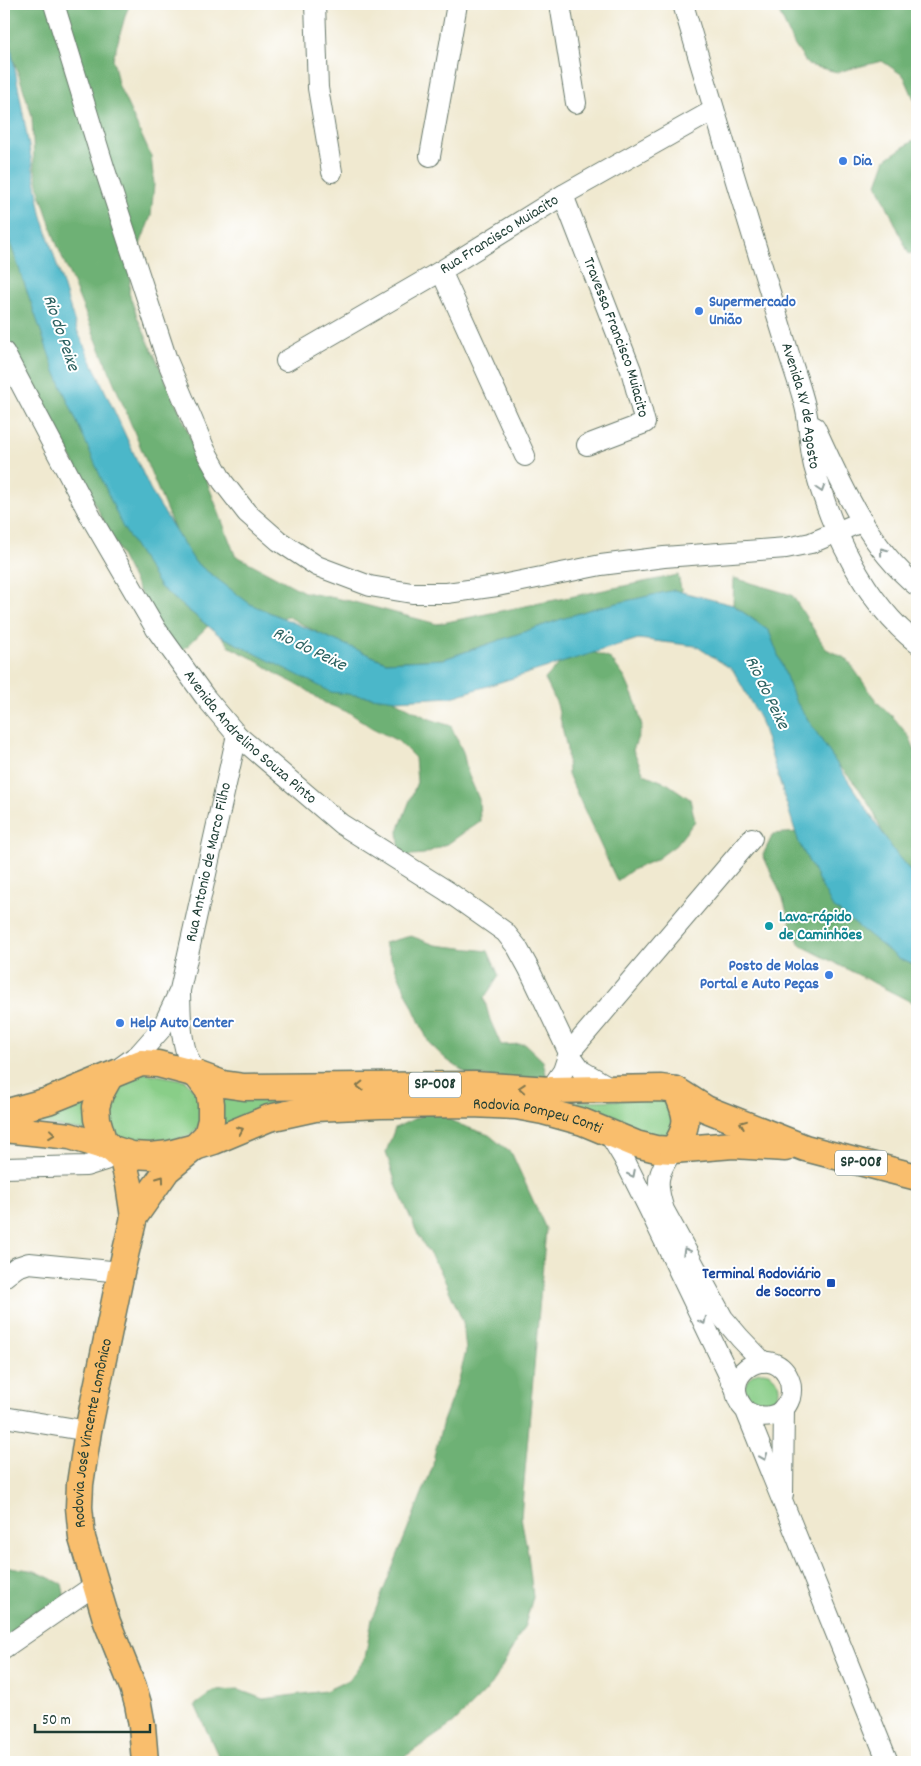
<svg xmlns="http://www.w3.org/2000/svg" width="921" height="1766" viewBox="0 0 921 1766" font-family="Dekko,sans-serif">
<rect width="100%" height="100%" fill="#fff"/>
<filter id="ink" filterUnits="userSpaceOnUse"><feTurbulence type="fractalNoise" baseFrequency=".02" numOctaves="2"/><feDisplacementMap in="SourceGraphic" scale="10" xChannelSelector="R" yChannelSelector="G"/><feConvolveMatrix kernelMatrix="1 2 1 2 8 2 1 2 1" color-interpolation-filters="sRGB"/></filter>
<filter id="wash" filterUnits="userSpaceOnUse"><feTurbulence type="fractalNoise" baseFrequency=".0096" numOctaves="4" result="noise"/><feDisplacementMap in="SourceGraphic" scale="20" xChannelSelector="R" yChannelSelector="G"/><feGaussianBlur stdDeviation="1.12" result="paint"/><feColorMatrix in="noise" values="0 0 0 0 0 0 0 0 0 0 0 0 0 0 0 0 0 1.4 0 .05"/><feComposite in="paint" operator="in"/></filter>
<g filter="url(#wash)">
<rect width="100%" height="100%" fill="#f0e9d0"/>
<!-- green -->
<g fill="#89ce88" stroke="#54865e">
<polygon points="139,1072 185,1080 200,1097 200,1126 189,1136 160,1143 140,1144 114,1137 108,1124 109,1094"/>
<polygon points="93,1092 93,1132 4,1118"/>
<polygon points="218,1092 318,1097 215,1131"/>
<polygon points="665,1099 676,1115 670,1133 661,1138 543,1102"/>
<circle cx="762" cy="1389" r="17"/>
</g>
<!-- forest -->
<g fill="#6eb174" stroke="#467754">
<polygon points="4,4 130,4 126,13 113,59 118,84 151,156 154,184 151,216 131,268 129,293 138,319 182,416 235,555 304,592 350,601 437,624 678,575 683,598 597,608 444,659 386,662 324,636 287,616 272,622 192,572 56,242 40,193 34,165 32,116 17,69 4,35"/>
<polygon points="775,4 917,4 917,106 904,76 882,61 837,72 808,65 795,46"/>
<polygon points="917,138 917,251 909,254 877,184 886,159"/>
<polygon points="4,180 160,587 208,626 180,653 159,630 45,406 31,389 4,370"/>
<polygon points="734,578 792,595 826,649 847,659 877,702 894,718 910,738 917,755 917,836 914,846 917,848 917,888 893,856 873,811 860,790 844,771 809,737 764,627 733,605"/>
<polygon points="216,628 315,658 427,718 451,726 463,752 468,774 479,799 480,821 449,843 424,854 400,856 398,831 417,782 415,758 398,741 372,728 350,713 325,703 304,688 278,675 256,660 230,647"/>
<polygon points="587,650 611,659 625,678 636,703 642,726 633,750 644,774 668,784 690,799 695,821 676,845 657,859 632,870 617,881 568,774 567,749 557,704 545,679 562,661"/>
<polygon points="799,832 917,961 917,1005 800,945 790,923 783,899 763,855 773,834"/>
<polygon points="411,936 435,945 488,951 499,976 484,998 490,1020 501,1045 525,1044 543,1061 548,1082 469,1075 447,1060 429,1043 384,943"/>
<polygon points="432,1110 458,1124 489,1135 512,1154 546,1229 521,1517 528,1554 533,1597 525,1625 492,1685 454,1723 397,1762 221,1762 195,1705 214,1691 239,1690 263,1699 325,1691 349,1680 365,1658 372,1619 433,1466 434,1456 443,1421 459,1379 466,1351 463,1322 441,1272 419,1237 397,1187 386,1152 395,1128"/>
<polygon points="4,1566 35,1571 62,1584 67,1607 4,1643"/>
</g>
<!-- water -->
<polygon fill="#4cb7c9" stroke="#367a7e" points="4,8 41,213 77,330 152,493 195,562 250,604 386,662 444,659 591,609 674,590 733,605 769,631 795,700 897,855 917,879 917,966 899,959 832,906 799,843 760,719 733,670 696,646 638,639 452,697 396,700 331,692 219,635 160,587 122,526 54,369 4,225"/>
</g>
<g filter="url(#ink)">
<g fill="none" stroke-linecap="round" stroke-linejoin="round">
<defs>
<g id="minor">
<polyline points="54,4 104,167 167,360 205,450 223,482 247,513 279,541 317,566 370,586 412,593 447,593 497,586 601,565 664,557 786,548 811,543 863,521"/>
<polyline points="315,4 318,88 332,172"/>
<polyline points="560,4 576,103"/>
<path id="s1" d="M683 4C716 118 751 231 786 344 792 365 800 385 805 406 810 425 809 446 814 466 830 528 865 603 917 643"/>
<polyline points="430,156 457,4"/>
<path id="s2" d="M563 195 631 370 645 423 587 445"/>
<polyline points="441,271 525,456"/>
<path id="s3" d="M4 352 92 519 156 629 205 697 237 735 341 824 447 891 505 932 517 947 529 969 569 1053 582 1071 613 1089"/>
<path id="s4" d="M286 361 441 271 563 195 714 110"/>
<path d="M815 427C841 484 868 546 917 586"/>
<path d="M180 994C181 1024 180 1047 196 1074"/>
<path id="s5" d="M121 1067 139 1054 162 1028 180 990 237 735"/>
<polyline points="550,1090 563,1071 569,1053 752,838"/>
<polyline points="608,1132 623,1157 649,1209 735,1388"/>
<path d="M673 1150C657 1174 655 1182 664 1210L723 1318 740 1338 763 1362"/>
<polyline points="4,1168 86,1166 105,1160 114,1150"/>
<polyline points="4,1277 17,1267 29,1263 121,1272"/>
<path d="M746 1411C762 1421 783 1418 790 1398 792 1390 791 1382 787 1375 767 1342 714 1377 746 1411L888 1762"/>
<polyline points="4,1417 88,1431"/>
<polyline points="783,1494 784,1407"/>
<polyline points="4,1648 95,1585"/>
</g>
<g id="major">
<polyline points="110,1076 100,1094 96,1107 97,1119 103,1140 123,1160 129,1184 134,1217"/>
<polyline points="4,1113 48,1101 141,1063 158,1064 196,1074 223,1084 244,1087 475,1085 550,1090 661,1088 676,1090 706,1109 805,1148 917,1177"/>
<path id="s6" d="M4 1129 70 1136 132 1155 151 1156 169 1154 195 1147 214 1141 269 1118 315 1108 380 1105 472 1104 516 1106 543 1111 583 1122 636 1144 656 1149 673 1150 733 1145 785 1148"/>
<path d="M673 1150C690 1125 688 1117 676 1090"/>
<path id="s7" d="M145 1762 142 1726 138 1704 133 1687 107 1622 82 1538 79 1507 80 1484 88 1431 121 1272 134 1217 167 1170 195 1147 207 1135 211 1120V1104L209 1091 196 1074"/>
</g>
</defs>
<!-- minor casing -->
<use href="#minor" stroke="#68796b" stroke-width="22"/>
<!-- major casing -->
<use href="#major" stroke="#68796b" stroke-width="29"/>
<!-- minor -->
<use href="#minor" stroke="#fff" stroke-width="20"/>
<!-- major -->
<use href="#major" stroke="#f9be6d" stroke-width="26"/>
</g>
<!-- one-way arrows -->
<defs><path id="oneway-chevron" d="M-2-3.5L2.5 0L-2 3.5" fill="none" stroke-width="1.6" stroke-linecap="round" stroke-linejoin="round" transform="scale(1.25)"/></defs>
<g stroke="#8f9e9a">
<use href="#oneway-chevron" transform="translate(821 489) rotate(72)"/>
<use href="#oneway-chevron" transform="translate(883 551) rotate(-128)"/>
<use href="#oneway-chevron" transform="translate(632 1174) rotate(63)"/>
<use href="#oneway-chevron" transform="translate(686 1251) rotate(-118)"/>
<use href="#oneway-chevron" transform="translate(703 1321) rotate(64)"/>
<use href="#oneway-chevron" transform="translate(764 1457) rotate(68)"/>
</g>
<g stroke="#81774e">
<use href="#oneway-chevron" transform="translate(360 1086) rotate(179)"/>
<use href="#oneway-chevron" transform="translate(522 1088) rotate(-176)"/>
<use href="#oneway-chevron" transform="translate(743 1124) rotate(-158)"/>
<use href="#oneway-chevron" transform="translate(240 1130) rotate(-23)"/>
<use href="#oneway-chevron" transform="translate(52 1134) rotate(6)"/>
<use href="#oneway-chevron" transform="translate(161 1179) rotate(-54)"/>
</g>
</g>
<!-- markers -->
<g fill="#3f7fe0" stroke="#fff" stroke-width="2">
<circle cx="843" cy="161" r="5"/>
<circle cx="699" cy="311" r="5"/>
<circle cx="829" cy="975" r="5"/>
<circle cx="120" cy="1023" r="5"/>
</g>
<circle fill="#0f9aa8" stroke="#fff" stroke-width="2" cx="769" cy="926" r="5"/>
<rect fill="#1a4fb4" stroke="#fff" stroke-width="2" x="826" y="1278" width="10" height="10" rx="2.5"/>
<g text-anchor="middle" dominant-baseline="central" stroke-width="4" stroke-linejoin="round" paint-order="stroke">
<!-- shield labels -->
<g fill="#fff" stroke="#627771" stroke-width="1">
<rect x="409" y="1072.5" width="52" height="25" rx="4"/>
<rect x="835" y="1150.5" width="52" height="25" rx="4"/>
</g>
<g font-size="15" font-weight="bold" fill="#1f3d34">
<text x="435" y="1085">SP-008</text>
<text x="861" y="1163">SP-008</text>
</g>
<!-- shop labels -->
<g font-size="16" font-weight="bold" fill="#366cbe" stroke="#fff" text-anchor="start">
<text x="853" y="161">Dia</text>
<text x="709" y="302">Supermercado<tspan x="709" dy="18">União</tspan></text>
<text x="819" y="966" text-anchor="end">Posto de Molas<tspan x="819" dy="18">Portal e Auto Peças</tspan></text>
<text x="130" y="1023">Help Auto Center</text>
</g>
<!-- street labels -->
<g font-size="16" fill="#1f3d34" stroke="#fff">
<text stroke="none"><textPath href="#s4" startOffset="248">Rua Francisco Muiacito</textPath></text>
<text stroke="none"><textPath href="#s2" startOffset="152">Travessa Francisco Muiacito</textPath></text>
<text stroke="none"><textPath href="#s1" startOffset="419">Avenida XV de Agosto</textPath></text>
<text stroke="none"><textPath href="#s3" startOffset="460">Avenida Andrelino Souza Pinto</textPath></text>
<text stroke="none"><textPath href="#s5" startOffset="230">Rua Antonio de Marco Filho</textPath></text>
<text stroke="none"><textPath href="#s6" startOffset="546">Rodovia Pompeu Conti</textPath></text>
<text stroke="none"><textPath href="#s7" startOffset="340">Rodovia José Vincente Lomônico</textPath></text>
</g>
<!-- culture labels -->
<g font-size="16" font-weight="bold" fill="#0d838f" stroke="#fff" text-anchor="start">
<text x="779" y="917">Lava-rápido<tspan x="779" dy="18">de Caminhões</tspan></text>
</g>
<!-- transit labels -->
<g font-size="16" font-weight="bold" fill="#164399" stroke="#fff" text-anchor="end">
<text x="821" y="1274">Terminal Rodoviário<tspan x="821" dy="18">de Socorro</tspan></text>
</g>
<!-- water labels -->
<g font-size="18" font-style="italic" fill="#2c6261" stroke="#fff">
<text transform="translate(60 333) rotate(71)">Rio do Peixe</text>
<text transform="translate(309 650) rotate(26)">Rio do Peixe</text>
<text transform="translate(766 693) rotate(64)">Rio do Peixe</text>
</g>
</g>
<!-- margin -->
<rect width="921" height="1766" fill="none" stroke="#fff" stroke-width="20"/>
<!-- scale -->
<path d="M35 1724v8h115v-8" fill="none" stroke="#1f3d34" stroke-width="2.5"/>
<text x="42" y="1724" font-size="15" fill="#1f3d34" stroke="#ffffff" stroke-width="4" paint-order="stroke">50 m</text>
</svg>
